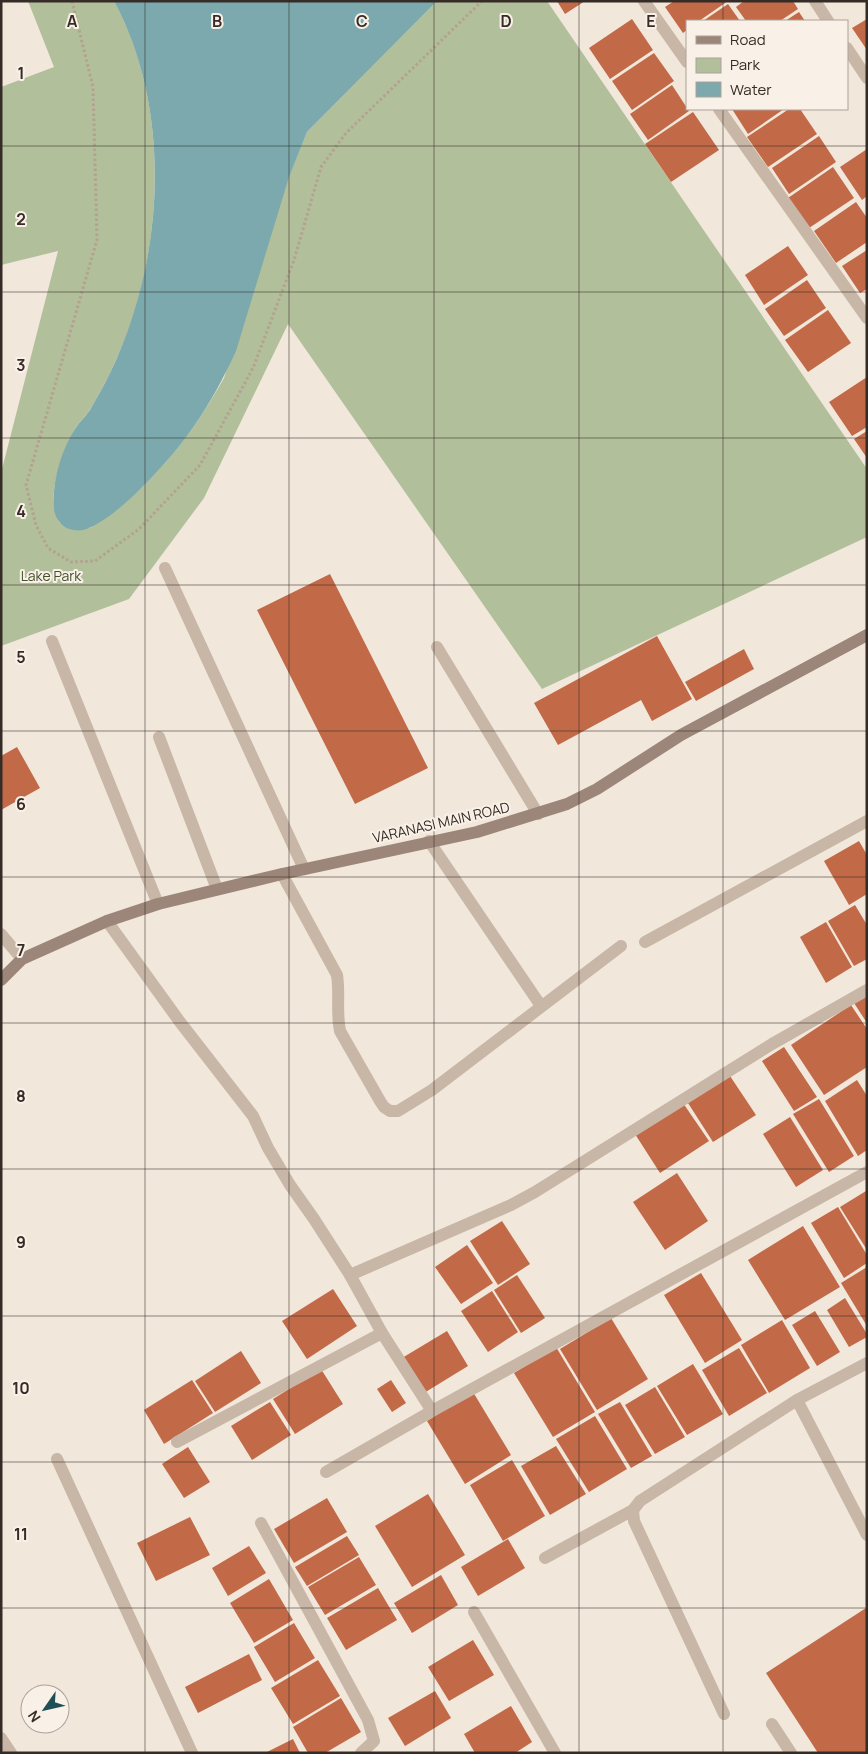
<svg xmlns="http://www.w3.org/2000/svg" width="868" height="1754" viewBox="0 0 868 1754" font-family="Manrope,sans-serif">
<rect width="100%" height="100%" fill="#f1e7db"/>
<!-- green -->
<path fill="#b2bf9b" d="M28 1H114C162 90 164 201 139 297 132 324 121 350 109 375 103 386 97 398 91 408 86 416 79 422 75 429 62 453 44 499 60 523L90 528C148 491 191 437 224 378L289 176 307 132 437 1H547L867 469V537L542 689 288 324 204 498 129 599 1 646V473L58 251 1 265V87L54 67Z"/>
<!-- water -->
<path fill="#7ba9ad" d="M114 1H437L307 132 289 177 236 351C224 377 211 402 194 426 174 456 122 514 89 528 83 531 76 531 69 529 60 525 54 517 54 507 52 481 61 451 75 429 79 422 86 416 90 410 97 398 104 385 110 373 164 262 174 113 114 1Z"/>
<!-- building -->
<g fill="#c26948">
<polygon points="557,1 585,1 565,14"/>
<polygon points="674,1 728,1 699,21 687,21 687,30 683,33 665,7"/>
<polygon points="744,1 793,1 798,9 780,21 746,21 736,7"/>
<polygon points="728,4 740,21 703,21"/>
<polygon points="799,12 805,21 785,21"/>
<polygon points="632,19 653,50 610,79 589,48"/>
<polygon points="867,19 867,50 852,28"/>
<polygon points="654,53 674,81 632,110 612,81"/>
<polygon points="672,85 689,111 648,140 630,114"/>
<polygon points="732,109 784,109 748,134"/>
<polygon points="789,109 800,109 817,134 768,167 747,137"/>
<polygon points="693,112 719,150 671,182 645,144"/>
<polygon points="819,136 836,162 789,194 772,168"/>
<polygon points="867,149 867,196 862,200 840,167"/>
<polygon points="833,167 854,198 809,228 788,198"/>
<polygon points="856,202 867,218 867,242 836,263 814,231"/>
<polygon points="788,246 808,275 764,305 745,275"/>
<polygon points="867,250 867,289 860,293 842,266"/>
<polygon points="807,280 826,308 784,336 765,309"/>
<polygon points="828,310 851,343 808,372 785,340"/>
<polygon points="867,377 867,427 852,436 829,402"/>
<polygon points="867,431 867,458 854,439"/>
<polygon points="330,574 428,768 355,804 257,610"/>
<polygon points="657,636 692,699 652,721 641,700 558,745 534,703"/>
<polygon points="744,649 754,669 696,701 685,682"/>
<polygon points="17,747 40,788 1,810 1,756"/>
<polygon points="859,841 867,855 867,894 849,905 824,861"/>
<polygon points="855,905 867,925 867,959 854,966 828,921"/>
<polygon points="826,922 852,967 826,983 800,937"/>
<polygon points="867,995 867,1023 854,1003"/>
<polygon points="851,1005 867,1029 867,1067 824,1095 791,1045"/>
<polygon points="784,1047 817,1097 794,1111 762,1061"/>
<polygon points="730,1076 756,1115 713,1142 688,1103"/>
<polygon points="857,1080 867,1096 867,1150 858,1156 825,1101"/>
<polygon points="819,1099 854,1156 829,1172 793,1114"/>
<polygon points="683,1103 709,1141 660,1173 635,1134"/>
<polygon points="790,1117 823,1170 796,1187 763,1134"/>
<polygon points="677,1173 708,1221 665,1250 633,1202"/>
<polygon points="866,1191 867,1192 867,1250 840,1207"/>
<polygon points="838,1207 867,1255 867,1263 844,1278 811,1223"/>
<polygon points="502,1221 530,1264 498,1285 470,1241"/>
<polygon points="803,1226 840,1287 785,1320 748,1260"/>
<polygon points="467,1245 493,1283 461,1304 435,1267"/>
<polygon points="867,1267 867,1326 841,1283"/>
<polygon points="701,1273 742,1340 705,1363 664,1295"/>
<polygon points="517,1275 545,1318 521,1333 494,1290"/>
<polygon points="333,1289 357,1326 307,1359 282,1321"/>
<polygon points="492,1291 518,1332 488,1352 461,1311"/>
<polygon points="845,1298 867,1334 867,1337 849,1347 827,1310"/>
<polygon points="815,1311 840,1352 817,1366 792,1325"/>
<polygon points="611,1318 648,1379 597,1410 560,1349"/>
<polygon points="782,1320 810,1368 769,1393 741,1345"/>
<polygon points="447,1331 468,1366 424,1393 402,1358"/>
<polygon points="556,1347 595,1412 553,1437 514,1373"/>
<polygon points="739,1348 767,1393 729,1416 702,1370"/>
<polygon points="241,1351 261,1383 215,1412 195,1381"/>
<polygon points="693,1364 723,1414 687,1435 657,1386"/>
<polygon points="321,1369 343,1404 295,1434 273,1399"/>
<polygon points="192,1380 213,1413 164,1444 144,1410"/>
<polygon points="391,1380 406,1403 392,1412 377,1389"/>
<polygon points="655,1387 685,1437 655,1454 625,1405"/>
<polygon points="473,1392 511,1455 465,1484 427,1421"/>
<polygon points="270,1402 291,1435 252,1460 231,1426"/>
<polygon points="620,1402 652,1456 631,1468 598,1414"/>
<polygon points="595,1416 627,1469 589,1492 556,1439"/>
<polygon points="556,1446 586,1494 550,1515 521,1466"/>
<polygon points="188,1447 210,1482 184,1498 162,1464"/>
<polygon points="512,1460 545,1516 503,1541 470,1485"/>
<polygon points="428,1494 465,1555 412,1587 375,1526"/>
<polygon points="327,1498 347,1532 294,1563 274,1529"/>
<polygon points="190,1517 210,1555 156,1581 137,1543"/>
<polygon points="347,1536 359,1555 307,1586 295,1567"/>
<polygon points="508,1539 525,1568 478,1596 461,1567"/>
<polygon points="249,1546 266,1573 228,1596 212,1568"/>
<polygon points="359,1557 376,1585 325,1615 308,1587"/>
<polygon points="441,1575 458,1605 412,1633 394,1603"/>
<polygon points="269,1579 293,1620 254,1643 230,1603"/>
<polygon points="378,1588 397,1620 346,1650 327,1618"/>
<polygon points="866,1608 867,1753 818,1753 766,1673"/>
<polygon points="294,1623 315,1658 275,1682 254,1647"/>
<polygon points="473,1640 494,1675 449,1701 428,1667"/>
<polygon points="249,1654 262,1680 198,1713 185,1687"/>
<polygon points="318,1660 340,1696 293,1724 271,1688"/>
<polygon points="435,1691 451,1718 405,1746 388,1718"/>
<polygon points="341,1698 361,1732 325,1753 308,1753 293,1727"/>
<polygon points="511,1706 532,1742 515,1753 475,1753 464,1734"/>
<polygon points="293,1739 300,1753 265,1753"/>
</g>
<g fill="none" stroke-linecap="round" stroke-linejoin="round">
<!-- path -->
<polyline stroke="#b4a191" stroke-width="3" stroke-dasharray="2.5 2.5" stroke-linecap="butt" points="72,1 93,87 97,240 26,485 36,525 48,548 71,562 95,561 139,529 200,465 253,368 294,260 321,167 346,133 482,1"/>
<!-- lane -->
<polyline stroke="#c8b7a7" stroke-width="12" points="437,647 538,814"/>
<!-- street -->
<g stroke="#c8b7a7" stroke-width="12">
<polyline points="644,1 687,62"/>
<polyline points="815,1 828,21"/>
<polyline points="847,48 867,78"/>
<polyline points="719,109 867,318"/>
<polyline points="165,568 304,869"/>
<polyline points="52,641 158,904"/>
<polyline points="159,737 217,889"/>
<polyline points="429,841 541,1006"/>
<path d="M282 874 337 975C340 993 336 1012 340 1031L380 1101 384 1107 390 1111H398L432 1090 621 946"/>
<polyline points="107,921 180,1022 253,1116 268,1148 290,1185 314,1219 350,1275 382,1333 432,1411 867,1172"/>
<polyline points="1,934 22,959"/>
<polyline points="645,942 867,821"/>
<polyline points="350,1275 511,1205 535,1192 772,1044 867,990"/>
<polyline points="797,1400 867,1535"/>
<polyline points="177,1442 382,1333"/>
<polyline points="57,1459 192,1753"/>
<polyline points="326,1472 432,1411"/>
<polyline points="261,1523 368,1720 374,1741 361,1753"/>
<polyline points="545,1558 633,1510"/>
<polyline points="474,1612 555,1753"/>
<polyline points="724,1714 634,1521 633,1510 640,1501 797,1400 867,1363"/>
<polyline points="772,1724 791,1753"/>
<polyline points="1,1738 11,1753"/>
</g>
<!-- secondary -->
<polyline stroke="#9c8679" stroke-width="12" points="1,980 22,959 107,921 158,904 282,874 477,832 567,804 597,789 681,735 867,635"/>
</g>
<!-- grid -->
<path fill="none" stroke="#352c27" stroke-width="1" stroke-opacity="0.55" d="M145 1V1753M289 1V1753M434 1V1753M579 1V1753M723 1V21M723 109V1753M1 146H867M1 292H867M1 438H867M1 585H867M1 731H867M1 877H867M1 1023H867M1 1169H867M1 1316H867M1 1462H867M1 1608H867"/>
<g text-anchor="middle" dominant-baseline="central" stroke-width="4" stroke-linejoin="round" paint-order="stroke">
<!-- park labels -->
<g font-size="14" fill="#43522c" stroke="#f9f1e7">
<text x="51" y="575">Lake Park</text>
</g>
<!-- street labels -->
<g font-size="14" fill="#352c27" stroke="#f9f1e7">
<text transform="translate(441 822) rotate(-13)">VARANASI MAIN ROAD</text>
</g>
</g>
<g font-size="16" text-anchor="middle" font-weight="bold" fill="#352c27" stroke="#f9f1e7" stroke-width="4" stroke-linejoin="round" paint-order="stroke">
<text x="72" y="27">A</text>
<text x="217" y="27">B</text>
<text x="362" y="27">C</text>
<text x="506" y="27">D</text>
<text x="651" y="27">E</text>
<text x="21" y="79">1</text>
<text x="21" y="225">2</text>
<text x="21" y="371">3</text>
<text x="21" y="517">4</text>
<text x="21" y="663">5</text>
<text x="21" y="810">6</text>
<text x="21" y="956">7</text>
<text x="21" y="1102">8</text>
<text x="21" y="1248">9</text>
<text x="21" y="1394">10</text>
<text x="21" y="1540">11</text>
</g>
<!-- border -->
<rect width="868" height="1754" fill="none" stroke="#352c27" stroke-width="5"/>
<!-- legend -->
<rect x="686" y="20" width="162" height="90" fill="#f9f1e7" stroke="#aba29a"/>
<rect x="696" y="36" width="25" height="8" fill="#9c8679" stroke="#aba29a"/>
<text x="730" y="45" font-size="15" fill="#352c27">Road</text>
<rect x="696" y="58" width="25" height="15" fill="#b2bf9b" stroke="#aba29a"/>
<text x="730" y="70" font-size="15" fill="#352c27">Park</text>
<rect x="696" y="82" width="25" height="15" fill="#7ba9ad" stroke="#aba29a"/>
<text x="730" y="95" font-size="15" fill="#352c27">Water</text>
<!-- north arrow -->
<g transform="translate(45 1709) rotate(236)"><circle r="24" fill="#f9f1e7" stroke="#aba29a"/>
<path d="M0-4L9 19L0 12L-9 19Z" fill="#1e5055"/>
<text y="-8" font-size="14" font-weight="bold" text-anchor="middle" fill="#352c27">N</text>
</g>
</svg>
